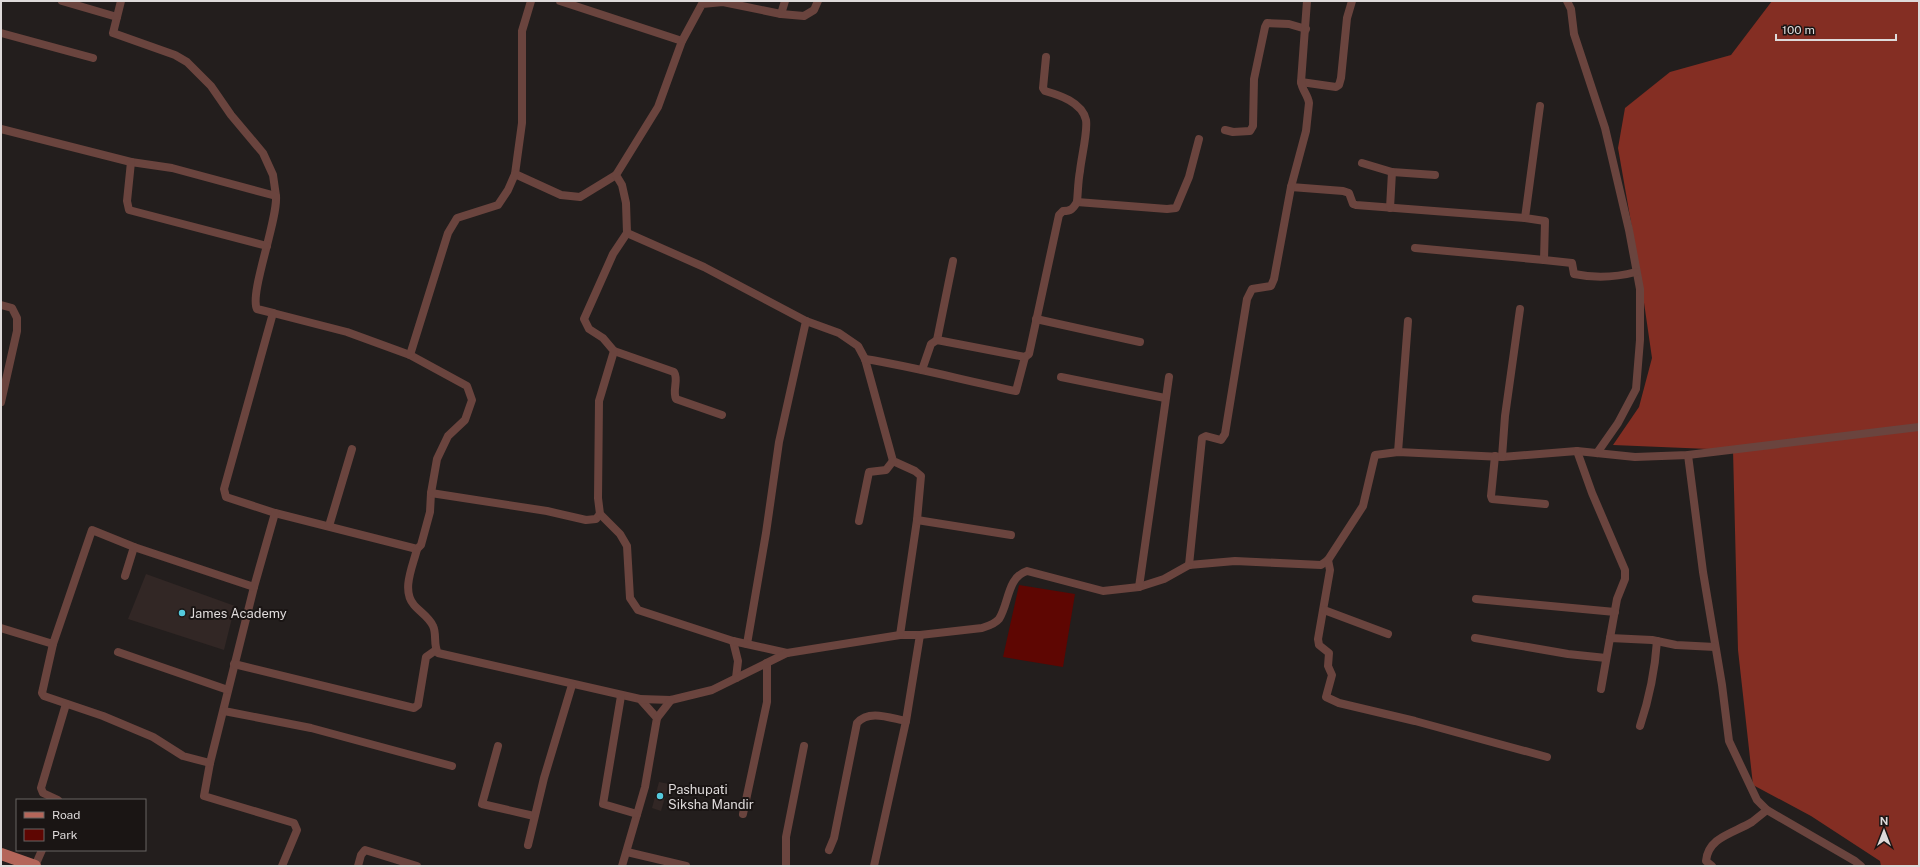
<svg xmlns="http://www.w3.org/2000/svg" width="1920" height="867" viewBox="0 0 1920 867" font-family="'Public Sans',sans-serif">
<rect width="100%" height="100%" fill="#231e1d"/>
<!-- built -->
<g fill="#322725">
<polygon points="146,574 235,606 224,650 128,619"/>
<polygon points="659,782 669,784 661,811 652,808"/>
</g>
<!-- green -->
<polygon fill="#5e0602" points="1019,585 1075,594 1063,667 1003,657"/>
<!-- forest -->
<polygon fill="#842e23" points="1772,1 1919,1 1919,866 1881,866 1880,861 1811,816 1753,785 1738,650 1733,450 1613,445 1639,407 1652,358 1639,268 1618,148 1625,108 1670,72 1731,55"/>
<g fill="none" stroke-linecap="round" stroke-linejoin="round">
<!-- street -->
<g stroke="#6a443e" stroke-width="8">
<polyline points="62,1 117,17"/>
<polyline points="121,1 113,33 175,55 187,62 211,86 231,115 263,153 273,175 276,196"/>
<polyline points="531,1 522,31 522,123 515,174 561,195 580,197 616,175"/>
<polyline points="560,1 682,41"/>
<polyline points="1567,1 1571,9 1574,34 1605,128 1629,230 1640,289 1640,340 1636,389 1618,423 1597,453"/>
<polyline points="781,14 785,1"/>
<polyline points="1,33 93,58"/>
<polyline points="1301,82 1336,87 1339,85 1341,78 1347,18 1352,1"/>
<path d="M1540 106 1525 218 1545 221 1544 260 1572 263 1574 274C1594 278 1617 277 1636 272"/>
<path d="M1 129 131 162 172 168 276 196C278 220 249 294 257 309L273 313"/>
<polyline points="1225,130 1233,132 1250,131 1253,126 1254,79 1265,27 1267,23 1289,24 1306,29"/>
<polyline points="131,162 127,201 129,210 267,246"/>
<polyline points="1362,163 1392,172 1435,175"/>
<polyline points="1291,187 1343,191 1349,193 1353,204 1356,205 1525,218"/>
<polyline points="1077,202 1167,209 1176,208 1189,177 1199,139"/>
<polyline points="1390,208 1392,172"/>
<path d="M627 233 704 267 806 321 839 333 858 346 865 359 893 461 915 471 921 476 917 520 900 635H920L982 628C988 626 995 624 999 619 1009 604 1007 577 1027 571L1103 591 1139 587 1164 579 1189 565 1235 561 1321 565 1328 560 1363 506 1375 455 1398 452 1502 457 1577 451 1635 457 1688 455 1919 427"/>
<polyline points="1415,248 1544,260"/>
<polyline points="1,305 12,308 17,318 17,331 1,402"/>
<polygon points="273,313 347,332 410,355 467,386 472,400 465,420 448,436 437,459 431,493 430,512 421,545 417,549 275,513 226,497 224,489"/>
<polyline points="1036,319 1140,342"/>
<polyline points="937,340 953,261"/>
<path d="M614 351 674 372C679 380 672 390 676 399L722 415"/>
<polyline points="410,355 448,233 457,218 498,205 508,190 515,174"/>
<path d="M865 359C916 367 966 381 1016 391L1025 357 1029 354 1059 215 1063 211C1071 211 1073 209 1077 202 1078 192 1078 181 1080 171 1081 159 1088 131 1086 120 1082 102 1059 95 1045 91L1043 88 1046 57"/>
<polyline points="922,370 931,344 937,340 1025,357"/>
<polyline points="1061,377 1165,398"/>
<polyline points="1577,451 1592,493 1625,570 1625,579 1617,599 1610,638"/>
<polyline points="1398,452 1408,321"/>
<polyline points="1688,455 1703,572 1722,685 1729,741 1757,800 1767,810 1855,861 1861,866"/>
<polyline points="1495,456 1491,496 1492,499 1545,504"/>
<polyline points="1502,457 1505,416 1520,309"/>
<polyline points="431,493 547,511 586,520 596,519 600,514"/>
<polyline points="917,520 1011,535"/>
<polyline points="859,521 869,472 886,470 893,461"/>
<polyline points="329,526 352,449"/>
<path d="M417 549C413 566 401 590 414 605 420 612 429 617 433 626 437 634 433 645 438 653L640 699 657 718 645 787 622 866"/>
<polyline points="1328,560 1330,570 1318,639 1319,645 1329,653 1328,666 1332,675 1326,697 1339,703 1415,721 1547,757"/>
<path d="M1189 565 1202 438 1206 436 1221 440 1225 434 1247 299 1252 289 1271 286 1274 279 1291 187 1306 131 1309 103C1308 95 1302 90 1301 82L1307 1"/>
<polyline points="125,576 134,547"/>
<polyline points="254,587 210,763 204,796 294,823 297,830 282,866"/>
<polyline points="1139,587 1169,377"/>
<polyline points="1476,599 1615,612"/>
<polyline points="1324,610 1388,634"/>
<polyline points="1,628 53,644 92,530 134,547 254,587 275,513"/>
<polyline points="1475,638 1568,654 1606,658"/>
<polyline points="733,641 738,661 736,678"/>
<polyline points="53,644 42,693 44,696 103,716 153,737 183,756 210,763"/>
<polyline points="747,644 766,533 779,442 806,321"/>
<polyline points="118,652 228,690"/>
<polyline points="787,653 733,641 638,610 630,598 627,546 620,534 600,514 598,498 599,401 614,351 603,338 589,329 584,319 613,254 627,233 626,203 622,185 616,175 658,107 682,41 702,4 723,2 781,14 804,16 814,10 818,1"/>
<polyline points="234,664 414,708 418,705 426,657 436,650"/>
<polyline points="1601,689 1610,638 1652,640 1676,645 1715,647"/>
<polyline points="621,696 603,804 637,814"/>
<polyline points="640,699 671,700 712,690 787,653 900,635"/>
<polyline points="224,711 311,728 452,766"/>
<polyline points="657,718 671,700"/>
<path d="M1640 726C1649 699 1655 670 1657 641"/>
<polyline points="498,746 482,804 534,816"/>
<polyline points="58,800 43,793 41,788 66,704"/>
<polyline points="743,814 767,702 767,663"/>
<polyline points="528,845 544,778 572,685"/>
<path d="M829 850 834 838 857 723C869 709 890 718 906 721"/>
<polyline points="627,852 686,866"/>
<polyline points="35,866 42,850"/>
<polyline points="358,866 361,855 365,850 417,866"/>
<polyline points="786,866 786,837 804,746"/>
<polyline points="874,866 906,721 920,635"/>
<path d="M1712 866 1706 861C1708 837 1734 833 1752 822 1757 818 1762 814 1767 810"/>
</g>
<!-- primary -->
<polyline stroke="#b4665a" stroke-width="12" points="1,854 35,866"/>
</g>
<!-- markers -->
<g fill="#54cadd" stroke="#1a1514" stroke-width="1.5">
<circle cx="182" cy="613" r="4"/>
<circle cx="660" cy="796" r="4"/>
</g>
<g text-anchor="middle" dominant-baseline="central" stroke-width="4" stroke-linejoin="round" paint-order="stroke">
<!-- poi labels -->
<g font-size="13" fill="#dedada" stroke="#1a1514" text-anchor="start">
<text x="190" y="613">James Academy</text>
<text x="668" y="789">Pashupati<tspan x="668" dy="15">Siksha Mandir</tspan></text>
</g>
</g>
<!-- border -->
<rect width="1920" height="867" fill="none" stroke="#dedada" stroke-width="4"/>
<!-- legend -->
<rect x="16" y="799" width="130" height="52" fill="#1a1514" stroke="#686463"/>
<rect x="24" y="812" width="20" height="6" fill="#b4665a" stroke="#686463"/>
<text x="52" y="819" font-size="12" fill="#dedada">Road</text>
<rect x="24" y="829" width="20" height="12" fill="#5e0602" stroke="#686463"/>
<text x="52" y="839" font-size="12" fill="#dedada">Park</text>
<!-- north arrow -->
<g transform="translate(1884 831)" stroke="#1a1514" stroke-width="3" paint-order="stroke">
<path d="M0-3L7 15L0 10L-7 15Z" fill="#dedada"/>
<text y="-6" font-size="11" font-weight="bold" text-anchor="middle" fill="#dedada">N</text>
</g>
<!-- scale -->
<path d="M1776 34v6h120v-6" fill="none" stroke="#dedada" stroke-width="2"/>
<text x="1782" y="34" font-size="12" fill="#dedada" stroke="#1a1514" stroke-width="3" paint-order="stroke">100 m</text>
</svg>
